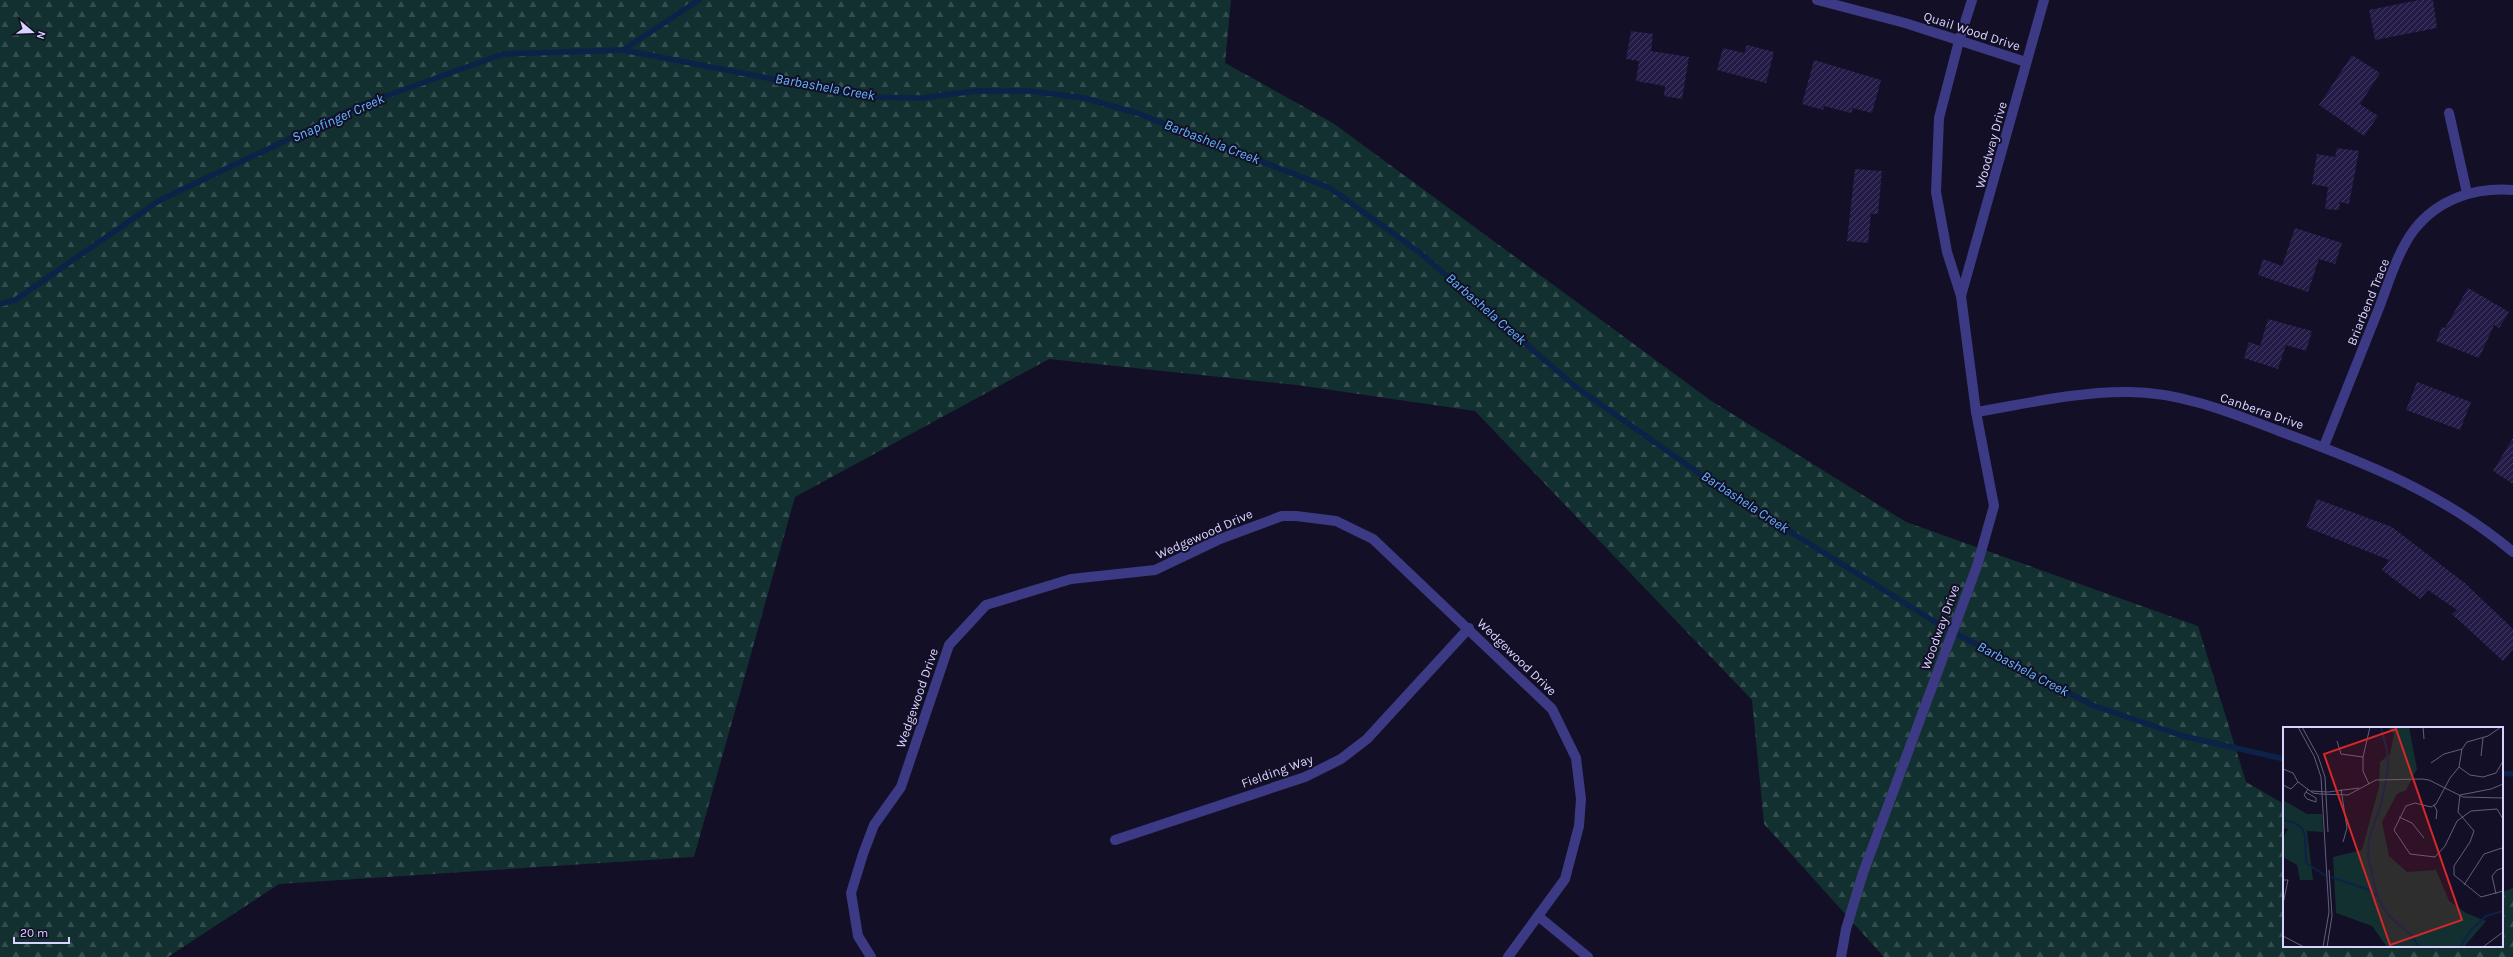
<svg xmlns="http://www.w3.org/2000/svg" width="2513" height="957" viewBox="0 0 2513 957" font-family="Karla,sans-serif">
<defs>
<pattern id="forest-firs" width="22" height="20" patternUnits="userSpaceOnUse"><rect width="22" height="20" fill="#12302f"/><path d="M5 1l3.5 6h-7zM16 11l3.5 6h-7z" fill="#344d4e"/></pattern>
<pattern id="building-hatch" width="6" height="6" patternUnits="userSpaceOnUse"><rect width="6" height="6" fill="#241b47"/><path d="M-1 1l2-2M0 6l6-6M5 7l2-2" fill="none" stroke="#433b63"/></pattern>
</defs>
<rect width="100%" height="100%" fill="#130f26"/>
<!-- forest -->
<polygon fill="url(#forest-firs)" points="0,0 1231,0 1225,63 1333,123 1710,400 1906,522 2198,626 2246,782 2284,804 2284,946 2502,946 2502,892 2513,888 2513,957 1884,957 1764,824 1752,700 1475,411 1297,385 1049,359 795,497 694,857 279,884 168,957 0,957"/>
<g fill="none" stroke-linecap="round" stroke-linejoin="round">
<!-- stream -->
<g stroke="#0c2248" stroke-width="5.5">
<polyline points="623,50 866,97 921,98 975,91 1030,91 1084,98 1137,113 1330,188 1419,252 1576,387 1723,490 1945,628 2092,705 2183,736 2284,759"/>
<polyline points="0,304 15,300 160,200 361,105 503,54 623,50 699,0"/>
<polyline points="2502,773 2513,774"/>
</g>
</g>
<!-- building -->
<g fill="url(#building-hatch)">
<polygon points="2419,0 2433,0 2437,28 2375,40 2369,10"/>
<polygon points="1631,31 1653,34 1651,51 1689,57 1682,99 1664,96 1665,86 1636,81 1639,61 1626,59"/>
<polygon points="1747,45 1774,52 1766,83 1717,70 1723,48 1744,53"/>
<polygon points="2352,55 2380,73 2360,104 2378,116 2364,136 2319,105"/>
<polygon points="1814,60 1881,80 1872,113 1853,108 1851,113 1824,106 1823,110 1802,104"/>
<polygon points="2337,148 2359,151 2349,204 2340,202 2339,210 2325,209 2328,187 2312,184 2317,154 2335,157"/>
<polygon points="1855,169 1882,171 1878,214 1871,214 1868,243 1847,241"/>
<polygon points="2295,228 2342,243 2335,264 2319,259 2308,292 2258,275 2263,259 2282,266"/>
<polygon points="2468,288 2509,312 2499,328 2494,325 2479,358 2436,341 2442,327 2445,328"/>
<polygon points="2268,319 2312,331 2306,351 2286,345 2278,369 2244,358 2249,342 2260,346"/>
<polygon points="2417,382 2471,402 2460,430 2406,410"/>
<polygon points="2513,438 2513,484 2493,471"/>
<polygon points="2317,499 2392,527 2466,584 2513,629 2513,649 2503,661 2452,614 2457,610 2428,590 2420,599 2382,570 2389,560 2306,527"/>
</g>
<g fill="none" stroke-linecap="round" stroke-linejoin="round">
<!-- minor -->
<g stroke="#3d3a85" stroke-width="10">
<polyline points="1817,0 1905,23 2026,62"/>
<polyline points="2449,113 2467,193"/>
<path d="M1976 412C2025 404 2075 392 2125 392 2178 391 2230 412 2279 431 2364 462 2443 493 2513 552"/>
<path d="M2324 446C2342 400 2361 354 2379 308 2388 284 2398 251 2414 230 2438 199 2475 187 2513 190"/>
<polyline points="1115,840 1305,777 1341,759 1367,739 1469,628"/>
<polyline points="1538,916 1588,957"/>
<polyline points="871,957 858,936 851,893 863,854 874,825 901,787 949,645 986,605 1071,579 1155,570 1220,539 1282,516 1296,516 1336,521 1373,539 1552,709 1576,758 1581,799 1579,826 1565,879 1508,957"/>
</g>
<!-- tertiary -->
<g stroke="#3d3a85" stroke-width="10">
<polyline points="1961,296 2044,0"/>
<polyline points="1841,957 1846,929 1863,873 1977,566 1994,506 1976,412 1961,296 1947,252 1936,192 1939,118 1959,41 1972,0"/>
</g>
</g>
<g text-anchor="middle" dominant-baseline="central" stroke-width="4" stroke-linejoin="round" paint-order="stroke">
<!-- street labels -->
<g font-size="13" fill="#d9d4ff" stroke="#130f26">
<text transform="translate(1972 31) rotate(18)">Quail Wood Drive</text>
<text transform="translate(1991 145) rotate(-75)">Woodway Drive</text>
<text transform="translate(2368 302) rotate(-68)">Briarbend Trace</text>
<text transform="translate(2262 411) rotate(19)">Canberra Drive</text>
<text transform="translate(1204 534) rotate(-24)">Wedgewood Drive</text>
<text transform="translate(1940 627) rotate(-70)">Woodway Drive</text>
<text transform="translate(1517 657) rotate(44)">Wedgewood Drive</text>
<text transform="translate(917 698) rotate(-71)">Wedgewood Drive</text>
<text transform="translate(1277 771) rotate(-20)">Fielding Way</text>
</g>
<!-- water labels -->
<g font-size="14" font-style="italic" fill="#62b6ff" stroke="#130f26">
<text transform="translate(825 87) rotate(10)">Barbashela Creek</text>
<text transform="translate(338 118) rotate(-24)">Snapfinger Creek</text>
<text transform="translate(1212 142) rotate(21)">Barbashela Creek</text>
<text transform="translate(1486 309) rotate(41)">Barbashela Creek</text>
<text transform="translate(1745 502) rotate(33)">Barbashela Creek</text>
<text transform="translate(2023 669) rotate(28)">Barbashela Creek</text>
</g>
</g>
<!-- overview -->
<g transform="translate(2283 727)">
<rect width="220" height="220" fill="#130f26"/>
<path d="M105 0H126L134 42 123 63 114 67 99 95 106 129 124 145 153 143 166 174 183 186 203 194 181 220H104L89 199 53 186 50 130 79 123 96 60 97 35 107 27 111 7ZM0 73 24 87H39L40 105 24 104 30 153H17L14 138 0 130V111L5 102 0 101Z" fill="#12302f"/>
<path fill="none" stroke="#0c2248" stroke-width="2" d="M0 93 12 96 19 101 22 109 23 136 43 149M48 150 83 162 94 169 105 188 129 209 136 220M94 169 85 129 86 112 99 74 105 41 104 24 98 0M177 220 188 203 203 189 220 184"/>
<path fill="none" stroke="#625e7d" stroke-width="1" d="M15 0 31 29 38 50 46 185 40 220M19 0 35 29 42 50 45 105M140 0 141 12M218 0 205 9 184 15 179 22 176 40 167 51 153 77 148 80 132 76 123 79 111 103 127 127 152 130 162 119 174 94 188 84 214 82 220 92M54 14 58 27 80 30M198 29 200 11M148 36 161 27 179 22M176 40 187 48 200 50 213 46 220 34M0 42 10 46 15 55 30 66 37 67 65 68 93 53 139 52 146 53 180 70 220 71M86 57 80 44V30L87 0M0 58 8 62 15 55M58 62 64 101 60 115M28 64 45 65 76 61M23 65 33 71V75L24 72 21 68 25 62M177 68 175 85 191 104 187 115 171 139V148L198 170 220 164M177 68 208 62 220 57M151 78 154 84 153 92M116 90 129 96 141 111M0 153H5L0 177M181 158 201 127 219 121M213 167 209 149 214 143 220 141M0 209 21 220M44 220 49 189 46 143M200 220 220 205"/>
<path fill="#d62828" fill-opacity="0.15" stroke="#d62828" stroke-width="2" d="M113 2 179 193 107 218 41 27Z"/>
<rect width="220" height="220" fill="none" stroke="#d9d4ff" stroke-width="2"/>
</g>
<!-- north arrow -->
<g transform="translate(32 32) rotate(109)" stroke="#130f26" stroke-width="3" paint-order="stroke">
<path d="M0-3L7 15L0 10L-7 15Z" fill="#d9d4ff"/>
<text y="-6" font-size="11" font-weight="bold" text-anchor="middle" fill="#d9d4ff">N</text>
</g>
<!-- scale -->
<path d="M14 937v6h55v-6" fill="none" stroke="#d9d4ff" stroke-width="2"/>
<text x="20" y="937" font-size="12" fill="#d9d4ff" stroke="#130f26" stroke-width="3" paint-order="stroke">20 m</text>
</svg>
